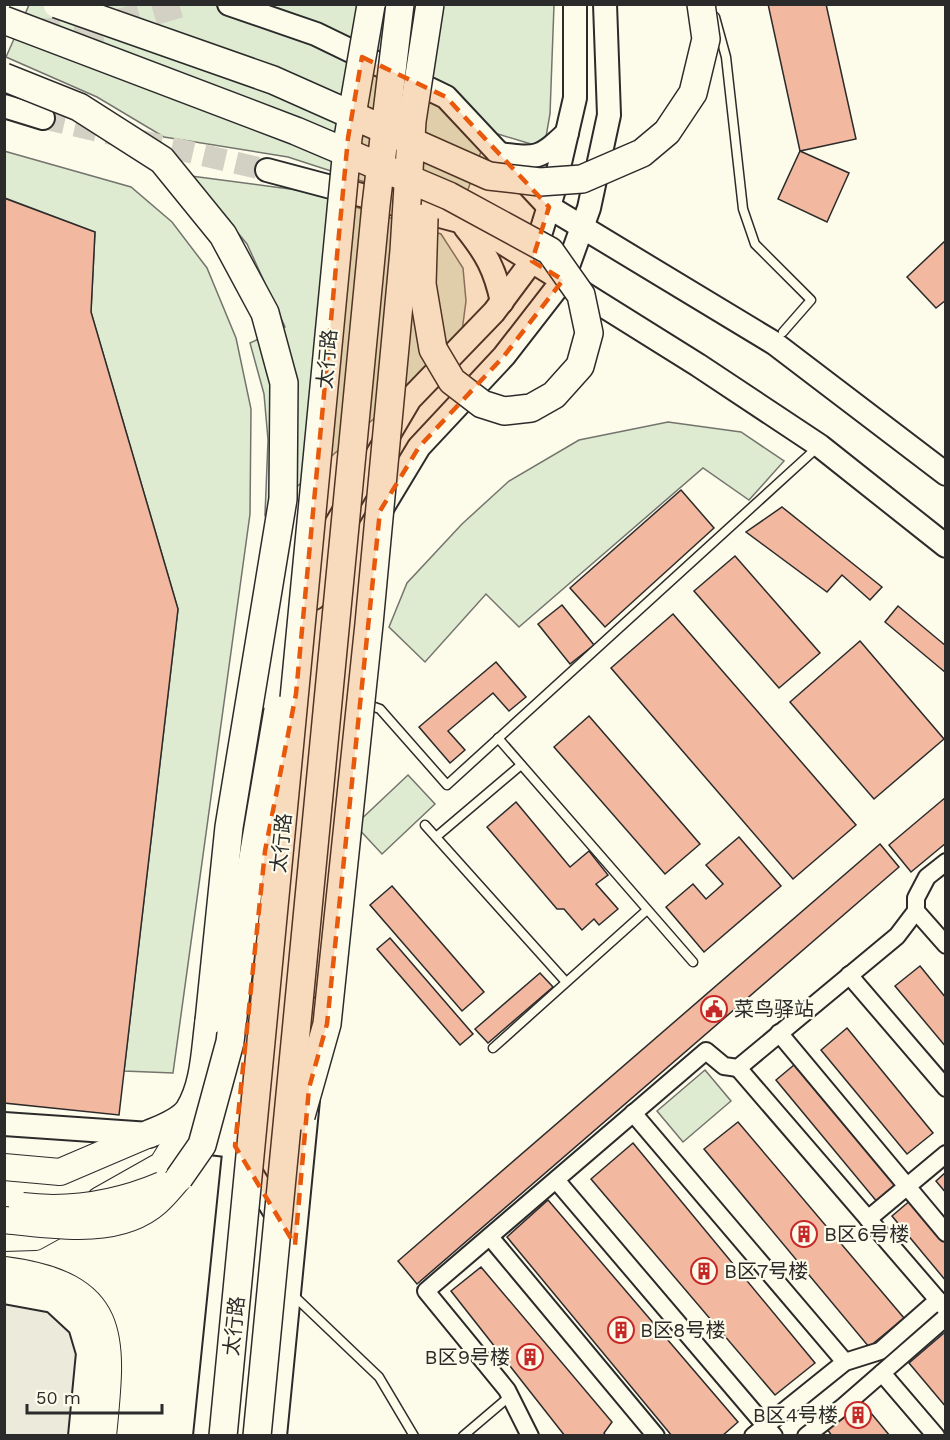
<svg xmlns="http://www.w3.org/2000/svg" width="950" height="1440" viewBox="0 0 950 1440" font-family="'Work Sans','Noto Sans SC',sans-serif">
<rect width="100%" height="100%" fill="#fdfbea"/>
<!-- green -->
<g fill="#deebd1" stroke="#74746e" stroke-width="1.5">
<polygon points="29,5 554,5 550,114 544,148 488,131 460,213 288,157 164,137 97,97 6,57"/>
<polygon points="4,151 131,187 172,222 207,268 236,338 251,409 250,514 173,1073 124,1071 178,609 91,312 95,232 5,198"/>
<polygon points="191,176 305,191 441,234 463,268 466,301 459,354 404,392 265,515 268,440 264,394 250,343 285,327 247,244"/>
<polygon points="668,422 741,432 784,461 749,500 703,468 519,627 486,594 425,662 389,627 407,583 462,524 509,481 579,440"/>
<polygon points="408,775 435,804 382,854 355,825"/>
<polygon points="705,1070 731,1101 683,1142 657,1111"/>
</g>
<!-- parking -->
<polygon fill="#eceadb" stroke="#74746e" stroke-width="1.5" points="5,1300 45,1305 66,1325 78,1346 74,1435 5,1436"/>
<!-- building -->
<g fill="#f2b8a0" stroke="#2b2b2b" stroke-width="1.5">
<polygon points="768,4 826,4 856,139 800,151"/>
<polygon points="800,151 849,173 827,222 778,199"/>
<polygon points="4,198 95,232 91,312 178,609 119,1115 4,1103"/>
<polygon points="946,240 946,300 936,308 907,277"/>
<polygon points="681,490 714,528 605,627 570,588"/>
<polygon points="782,507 882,587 870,600 842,575 827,592 746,532"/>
<polygon points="735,556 820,653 779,688 694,591"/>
<polygon points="562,605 594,645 570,664 538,624"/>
<polygon points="898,606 946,646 946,673 885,622"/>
<polygon points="673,614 856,825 793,879 611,668"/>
<polygon points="860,641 944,739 874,799 790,702"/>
<polygon points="496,662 526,697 509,711 493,693 448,731 465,750 450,763 419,727"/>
<polygon points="589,716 700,844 665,874 554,747"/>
<polygon points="946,797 946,843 911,872 889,845"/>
<polygon points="516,802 570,867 589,851 608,875 596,884 618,909 599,925 594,919 582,930 564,909 557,909 487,827"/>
<polygon points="739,837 781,886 704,952 666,907 693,884 706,899 723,884 706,865"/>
<polygon points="880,844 899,867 417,1284 398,1261"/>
<polygon points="392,886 484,992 462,1011 370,905"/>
<polygon points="390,938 473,1034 460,1045 377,949"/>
<polygon points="920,966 946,998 946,1047 895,986"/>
<polygon points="540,973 553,987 488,1043 475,1029"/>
<polygon points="847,1028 933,1133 907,1154 821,1050"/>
<polygon points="794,1065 897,1187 878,1203 776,1080"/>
<polygon points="738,1122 904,1318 869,1347 704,1149"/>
<polygon points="633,1143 815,1363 775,1395 591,1179"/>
<polygon points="946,1172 946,1193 936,1181"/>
<polygon points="912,1199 946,1240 946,1281 892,1216"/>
<polygon points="548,1200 738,1422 722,1436 672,1436 507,1237"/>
<polygon points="481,1267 612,1422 604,1433 606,1436 565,1436 451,1291"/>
<polygon points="944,1333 946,1335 946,1407 909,1363"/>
<polygon points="861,1401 890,1436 832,1436 827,1429"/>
</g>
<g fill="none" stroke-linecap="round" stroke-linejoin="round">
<!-- secondary-tunnel -->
<polyline stroke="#d3d1c4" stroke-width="22" stroke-dasharray="22 11" stroke-linecap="butt" points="43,118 267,170"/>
<!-- trunk-tunnel -->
<polyline stroke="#d3d1c4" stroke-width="27" stroke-dasharray="27 14" stroke-linecap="butt" points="33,32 95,30 180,4"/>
<defs>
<g id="service">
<polyline points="715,17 726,57 743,209 755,244 811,300 783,332"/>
<polyline points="366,704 380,709 447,785 819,446"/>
<polyline points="498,738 693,962"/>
<polyline points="425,825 566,982"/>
<polyline points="436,837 521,765"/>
<polyline points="493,1048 647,910"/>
<polyline points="292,1294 379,1377 414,1436"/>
<polyline points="463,1436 510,1396"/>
</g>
<g id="minor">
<polyline points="916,911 946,945"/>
<polyline points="849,975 946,1088"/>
<polyline points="779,1033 946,1233"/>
<polyline points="738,1068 938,1300"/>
<polyline points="633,1113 845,1362"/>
<polyline points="556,1180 774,1436"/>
<polyline points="868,1219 946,1154"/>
<polyline points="490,1237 656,1436"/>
<polyline points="882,1373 936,1436"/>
<polyline points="530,1436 507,1390 426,1291 706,1051 724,1066 738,1068 897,936 916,911 916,898 927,877 946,862"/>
<polyline points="753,1436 845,1362 880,1351 938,1300 945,1308"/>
<polyline points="806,1436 844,1406 946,1317"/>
</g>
<g id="secondary">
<polyline points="229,4 316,34 446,97 549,207 774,343 946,474"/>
<polyline points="4,106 43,118"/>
<path d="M499 154C537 159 540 159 567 133"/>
<polyline points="267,170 474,225 698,365 820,446 946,546"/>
<path d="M465 227C486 253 495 269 502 302"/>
<polyline points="314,598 325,543 410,399 494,312 532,261 553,193 575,98 575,4"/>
<polyline points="318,986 343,698 347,619 366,535 419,447 504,356 563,280 589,208 609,115 605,4"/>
<polyline points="4,1124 150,1134"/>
<polyline points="185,1140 235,1146 282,1224"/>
<polyline points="4,1292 53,1301 80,1326 88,1353 80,1436"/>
<polyline points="205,1436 262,881"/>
<polyline points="275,1436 308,1100"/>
</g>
<g id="primary">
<polyline points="4,1167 60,1172 149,1134"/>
<polyline points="100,1200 162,1165 178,1139 190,1108"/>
<polyline points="4,1238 35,1237 66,1220"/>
<path d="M4 1270C120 1285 113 1337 103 1436"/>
</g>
<g id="trunk">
<polyline points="219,1070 235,1146"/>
<path d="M149 1134C161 1129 181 1122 189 1110 205 1084 205 1050 209 1021"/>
</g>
</defs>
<!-- service casing -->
<use href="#service" stroke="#2b2b2b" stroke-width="11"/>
<!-- minor casing -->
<use href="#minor" stroke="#2b2b2b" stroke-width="20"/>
<!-- secondary casing -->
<use href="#secondary" stroke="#2b2b2b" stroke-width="26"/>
<!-- primary casing -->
<use href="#primary" stroke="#2b2b2b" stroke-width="28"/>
<!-- trunk casing -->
<use href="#trunk" stroke="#2b2b2b" stroke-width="30"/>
<!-- service -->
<use href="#service" stroke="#fdfbea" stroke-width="8"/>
<!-- minor -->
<use href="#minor" stroke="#fdfbea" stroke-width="16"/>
<!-- secondary -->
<use href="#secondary" stroke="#fdfbea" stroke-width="22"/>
<!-- primary -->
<use href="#primary" stroke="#fdfbea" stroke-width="26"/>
<!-- trunk -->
<use href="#trunk" stroke="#fdfbea" stroke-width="27"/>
<defs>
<g id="primary-bridge">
<path d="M22 1206C71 1212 117 1204 162 1185"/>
<path d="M4 1220C51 1225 118 1237 157 1202 165 1195 172 1186 179 1178"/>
</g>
<g id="trunk-bridge">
<polyline points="57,4 273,80 489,176 540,182 582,179 642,153 667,132 693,93 706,39 701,4"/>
<polyline points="4,20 296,131 449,196 550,251 581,295 589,333 580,366 554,395 531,408 504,411 482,404 452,381 433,349 422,284 424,218"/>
<polyline points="4,77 79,107 162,160 223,235 265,313 284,383 283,499 229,827 209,1021"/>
<polyline points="301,1116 327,1024 369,624 404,251 412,121 430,4"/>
<polyline points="179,1178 202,1145 230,1042 250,875 278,710"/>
<polyline points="223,1436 348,138 371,5"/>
<polyline points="257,1436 376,205 400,4"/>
</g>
</defs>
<!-- primary-bridge casing -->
<use href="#primary-bridge" stroke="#2b2b2b" stroke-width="28" stroke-linecap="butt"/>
<!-- trunk-bridge casing -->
<use href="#trunk-bridge" stroke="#2b2b2b" stroke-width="30" stroke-linecap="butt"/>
<!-- primary-bridge -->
<use href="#primary-bridge" stroke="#fdfbea" stroke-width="26"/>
<!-- trunk-bridge -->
<use href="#trunk-bridge" stroke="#fdfbea" stroke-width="27"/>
</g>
<!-- marked area -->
<path fill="#e8590c" fill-opacity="0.2" stroke="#e8590c" stroke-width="4.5" stroke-dasharray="12 8" stroke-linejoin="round" d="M362 57 446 97 549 207 532 261 563 280 504 356 419 447 380 511 327 1024 309 1088 295 1245 235 1146 265 851 296 694 348 138Z"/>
<!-- icons -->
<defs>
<symbol id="civic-ring" viewBox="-11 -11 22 22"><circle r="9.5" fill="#fdfbea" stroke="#c62828" stroke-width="1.5"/><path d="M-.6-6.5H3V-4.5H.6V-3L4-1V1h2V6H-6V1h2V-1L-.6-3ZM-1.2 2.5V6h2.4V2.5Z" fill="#c62828"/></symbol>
<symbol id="building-ring" viewBox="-11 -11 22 22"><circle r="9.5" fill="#fdfbea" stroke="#c62828" stroke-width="1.5"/><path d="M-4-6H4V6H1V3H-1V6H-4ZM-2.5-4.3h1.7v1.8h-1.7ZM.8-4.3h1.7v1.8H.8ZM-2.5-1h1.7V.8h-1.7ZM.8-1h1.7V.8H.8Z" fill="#c62828"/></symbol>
</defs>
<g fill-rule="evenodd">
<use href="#civic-ring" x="699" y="994" width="30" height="30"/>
<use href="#building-ring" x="789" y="1219" width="30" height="30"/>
<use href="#building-ring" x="689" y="1256" width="30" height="30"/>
<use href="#building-ring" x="606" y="1315" width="30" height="30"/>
<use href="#building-ring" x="515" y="1342" width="30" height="30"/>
<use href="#building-ring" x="843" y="1400" width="30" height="30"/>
</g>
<g text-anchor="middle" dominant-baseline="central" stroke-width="4.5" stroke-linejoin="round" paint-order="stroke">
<!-- street labels -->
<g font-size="20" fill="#2b2b2b" stroke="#fdfbea">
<text transform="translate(327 359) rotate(-85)">太行路</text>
<text transform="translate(281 843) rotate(-84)">太行路</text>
<text transform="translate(234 1326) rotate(-84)">太行路</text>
</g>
<!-- poi labels -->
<g font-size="20" fill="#2b2b2b" stroke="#fdfbea" text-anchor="start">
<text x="734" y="1009">菜鸟驿站</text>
<text x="824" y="1234">B区6号楼</text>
<text x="724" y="1271">B区7号楼</text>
<text x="640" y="1330">B区8号楼</text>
<text x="510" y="1357" text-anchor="end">B区9号楼</text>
<text x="838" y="1415" text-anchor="end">B区4号楼</text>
</g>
</g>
<!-- border -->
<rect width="950" height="1440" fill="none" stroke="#2b2b2b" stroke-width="12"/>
<!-- scale -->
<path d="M27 1404v9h135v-9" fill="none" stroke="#2b2b2b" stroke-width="3"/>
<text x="36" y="1404" font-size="18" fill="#2b2b2b" stroke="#fdfbea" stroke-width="4.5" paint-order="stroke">50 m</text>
</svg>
